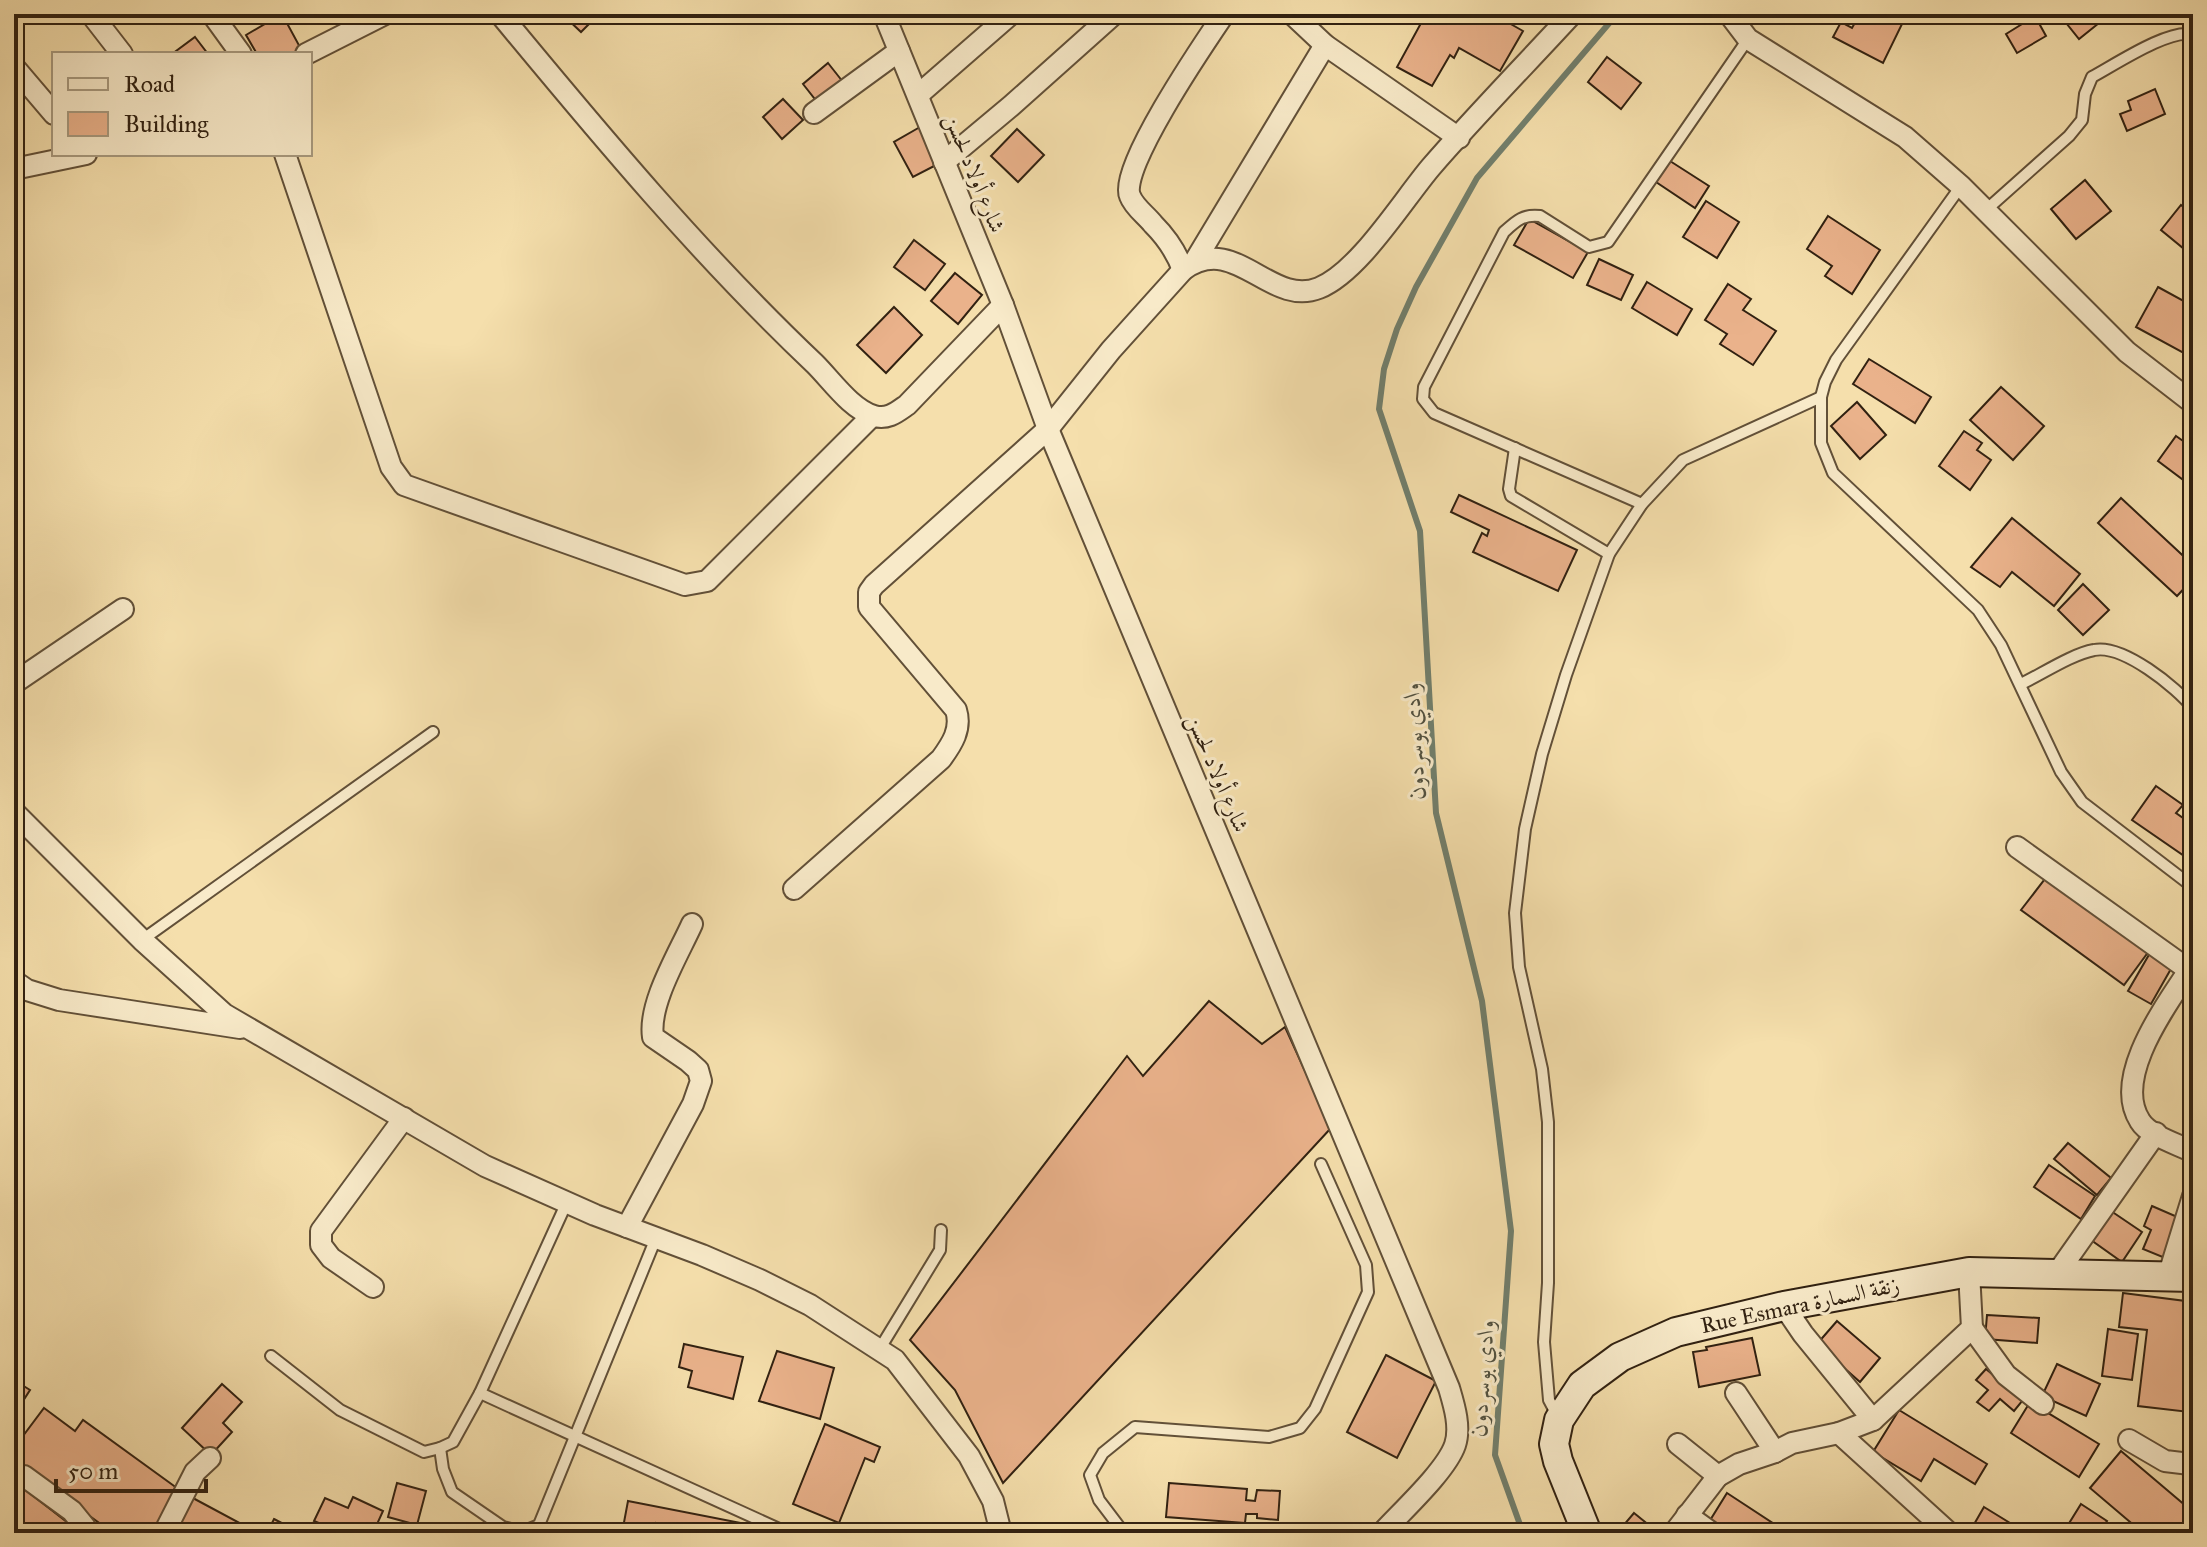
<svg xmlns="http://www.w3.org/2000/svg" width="2207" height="1547" viewBox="0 0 2207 1547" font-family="'IM FELL Great Primer',Amiri,serif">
<rect width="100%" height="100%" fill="#f5dfac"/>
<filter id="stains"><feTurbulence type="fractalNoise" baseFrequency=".0025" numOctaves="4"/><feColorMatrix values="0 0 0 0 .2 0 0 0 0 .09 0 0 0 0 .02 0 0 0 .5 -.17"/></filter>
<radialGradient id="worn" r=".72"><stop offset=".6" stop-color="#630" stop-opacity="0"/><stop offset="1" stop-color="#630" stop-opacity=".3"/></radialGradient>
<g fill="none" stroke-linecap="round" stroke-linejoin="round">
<!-- stream -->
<polyline stroke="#717f6d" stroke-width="6" points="1523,1533 1495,1455 1511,1231 1482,1001 1436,813 1420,531 1379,409 1384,369 1397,329 1416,287 1477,178 1617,14"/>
</g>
<!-- building -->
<g fill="#eab28b" stroke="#312111" stroke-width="2">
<polygon points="282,14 301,49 292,54 257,54 246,35"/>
<polygon points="562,14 599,14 581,32"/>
<polygon points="1426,14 1493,14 1523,31 1500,71 1459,48 1454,58 1450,55 1432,86 1397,67"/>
<polygon points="1860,14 1887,14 1903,22 1883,63 1833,37 1841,22 1852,28"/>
<polygon points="2059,14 2099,14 2104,19 2079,39"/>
<polygon points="2035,16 2046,36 2017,53 2006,34"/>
<polygon points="195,37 208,54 172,54"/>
<polygon points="1607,57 1641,83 1621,109 1588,82"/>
<polygon points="828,63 843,82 818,103 803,84"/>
<polygon points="2155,89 2165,114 2127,131 2120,114 2131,110 2128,101"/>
<polygon points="783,99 803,120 782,139 763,117"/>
<polygon points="920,127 940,163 913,177 894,142"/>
<polygon points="1017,129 1044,155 1018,182 991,156"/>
<polygon points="1670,161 1709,186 1695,208 1656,182"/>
<polygon points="2085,180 2111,211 2076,239 2051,209"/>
<polygon points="1706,201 1739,222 1717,258 1683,237"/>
<polygon points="2181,205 2193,215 2193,248 2189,253 2161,230"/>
<polygon points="1828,216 1880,250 1852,294 1825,276 1832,266 1807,249"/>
<polygon points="1529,219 1588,252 1573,278 1514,245"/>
<polygon points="914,240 945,264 925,290 894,267"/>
<polygon points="1599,259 1633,275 1621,300 1587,285"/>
<polygon points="955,273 982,295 958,324 931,301"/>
<polygon points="1647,282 1692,309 1677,335 1632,308"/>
<polygon points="1728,284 1751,299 1743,310 1776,331 1753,365 1720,344 1727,334 1705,320"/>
<polygon points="2158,287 2193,306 2193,353 2191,357 2136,327"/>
<polygon points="894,307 922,335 886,373 857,345"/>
<polygon points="1869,359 1931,397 1915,423 1853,384"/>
<polygon points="2001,387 2044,426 2013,460 1970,420"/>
<polygon points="1857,402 1886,435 1860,459 1831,426"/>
<polygon points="1964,431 1982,443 1977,450 1991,460 1970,490 1939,466"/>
<polygon points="2176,436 2193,448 2193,472 2186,482 2158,461"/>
<polygon points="1459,495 1577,550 1558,591 1473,552 1482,533 1487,536 1489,530 1451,512"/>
<polygon points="2121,498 2193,565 2193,579 2177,596 2098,523"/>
<polygon points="2012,518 2080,574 2054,606 2012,572 2000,587 1971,567"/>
<polygon points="2083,584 2109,610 2083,635 2058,610"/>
<polygon points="2156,786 2183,805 2176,813 2193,825 2193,862 2132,820"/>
<polygon points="2048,875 2149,951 2124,985 2021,910"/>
<polygon points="2150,953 2172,967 2151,1004 2128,991"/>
<polygon points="1209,1001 1262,1044 1285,1027 1331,1128 1003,1483 955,1390 910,1340 1127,1056 1143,1076"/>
<polygon points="2068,1143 2111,1178 2097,1195 2054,1159"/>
<polygon points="2049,1165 2095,1196 2081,1219 2034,1187"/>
<polygon points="2152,1206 2182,1219 2165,1258 2143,1249 2151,1230 2144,1226"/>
<polygon points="2111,1211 2142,1232 2122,1262 2091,1240"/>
<polygon points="2123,1293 2193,1302 2193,1381 2189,1412 2138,1406 2147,1330 2119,1327"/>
<polygon points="1987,1315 2039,1318 2037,1343 1985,1339"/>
<polygon points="1837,1321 1880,1358 1860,1382 1817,1344"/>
<polygon points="2108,1329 2138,1334 2132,1380 2102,1376"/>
<polygon points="1752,1338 1760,1375 1699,1387 1693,1352 1707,1350 1706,1347"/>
<polygon points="684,1344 743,1357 733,1399 688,1387 692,1371 679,1367"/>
<polygon points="777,1351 834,1368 820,1419 759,1401"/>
<polygon points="1386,1355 1436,1381 1397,1458 1347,1432"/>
<polygon points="2057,1364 2100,1384 2086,1416 2042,1396"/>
<polygon points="1986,1369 2023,1400 2014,1411 2000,1399 1989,1411 1977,1402 1988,1390 1976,1380"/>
<polygon points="14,1380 30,1390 14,1415"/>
<polygon points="222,1384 242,1402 223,1423 232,1432 211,1455 182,1428"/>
<polygon points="2030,1402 2099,1444 2079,1477 2011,1433"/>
<polygon points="44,1408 75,1431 83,1420 181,1491 158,1533 127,1533 118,1527 113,1533 14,1461 14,1448"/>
<polygon points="1899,1410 1987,1464 1975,1484 1934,1459 1921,1481 1873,1452"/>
<polygon points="825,1424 880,1447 874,1462 865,1458 839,1523 793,1504"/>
<polygon points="2121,1451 2193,1512 2193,1533 2143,1533 2090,1488"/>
<polygon points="397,1483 426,1491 417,1525 388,1517"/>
<polygon points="1169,1483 1247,1489 1246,1500 1255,1501 1257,1490 1280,1491 1278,1520 1257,1518 1257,1514 1246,1514 1245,1523 1166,1517"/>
<polygon points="18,1484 81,1533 27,1533 14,1523 14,1490"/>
<polygon points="1727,1493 1788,1533 1726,1533 1709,1522"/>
<polygon points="191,1497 245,1526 241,1533 192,1533 176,1524"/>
<polygon points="353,1497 383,1511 373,1533 361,1533 341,1524 338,1531 314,1521 325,1498 348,1508"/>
<polygon points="628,1501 751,1525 749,1533 682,1533 682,1528 656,1523 654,1533 622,1533"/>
<polygon points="2081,1504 2107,1521 2099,1533 2063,1533"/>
<polygon points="1984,1507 2015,1526 2011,1533 1969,1533"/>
<polygon points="1634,1513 1655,1530 1652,1533 1617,1533"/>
<polygon points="274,1519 301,1533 267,1533"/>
</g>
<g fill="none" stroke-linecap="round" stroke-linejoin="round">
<defs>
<g id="lane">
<polyline points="1961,186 1836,360 1825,382 1821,397 1821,443 1833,473 1978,610 2001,645 2061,772 2082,802 2193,887"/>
<path d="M1986 210 2069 136 2082 120 2085 94 2092 77C2113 66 2171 27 2193 35"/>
<polyline points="1515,448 1509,489 1511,496 1609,554"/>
<path d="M1642 504 1434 413 1423 399 1424 387 1504 232C1516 221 1523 214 1540 216L1589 247 1608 242 1748 39"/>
<path d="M2021 684C2042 674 2072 654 2094 650 2123 644 2176 687 2193 708"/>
<polyline points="142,940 433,732"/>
<polyline points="879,1350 940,1250 941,1230"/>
<polyline points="271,1356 340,1410 424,1452 440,1448 453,1442 480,1393 567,1202"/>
<polyline points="480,1393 788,1533"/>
<polyline points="1558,1417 1549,1400 1544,1342 1548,1283 1548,1122 1542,1069 1519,967 1515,913 1525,829 1542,754 1566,675 1609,554 1642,504 1683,460 1821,397"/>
<polyline points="440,1448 443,1469 452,1492 503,1527 522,1532 539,1525 656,1238"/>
<polyline points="1124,1533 1099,1500 1090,1475 1103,1453 1135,1427 1269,1437 1300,1428 1315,1409 1368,1292 1366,1265 1321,1164"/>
</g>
<g id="street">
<polyline points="91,14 122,54"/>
<polyline points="212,14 241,54"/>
<path d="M500 14C600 135 701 256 815 364 832 381 851 409 874 416 888 420 897 412 907 405L1003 305"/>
<path d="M884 14 1003 305 1048 429 1449 1388C1454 1405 1461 1427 1455 1445 1446 1471 1402 1511 1382 1533"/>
<polyline points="1292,14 1325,45 1459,138"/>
<polyline points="1729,14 1748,39 1905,137 1961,186 2127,352 2193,403"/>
<polyline points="306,54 385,14"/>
<polyline points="14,67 54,114"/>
<polyline points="918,95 1011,14"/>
<polyline points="814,113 899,51"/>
<polyline points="285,154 391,467 404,485 685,585 707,581 872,416"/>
<polyline points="944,162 1011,106 1114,14"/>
<polyline points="14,169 86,154"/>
<polyline points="1195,261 1325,45"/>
<path d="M1183 270C1176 251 1167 238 1153 224 1146 215 1134 207 1130 196 1118 169 1205 42 1224 14"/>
<polyline points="14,683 123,609"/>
<polyline points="14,812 142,940 224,1014 485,1166 595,1215 702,1255 760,1280 810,1305 895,1360 969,1456 993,1501 1001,1533"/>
<polyline points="2017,847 2189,970"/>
<path d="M794 889 941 759C952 744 962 729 956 710L869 607V592L874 585 1048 429 1111 350 1183 270C1235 231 1270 308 1319 288 1359 272 1403 200 1431 167 1476 115 1525 65 1572 14"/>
<path d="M2193 964C2169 1002 2111 1076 2140 1121 2149 1136 2178 1144 2193 1152"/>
<polyline points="14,981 27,990 59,1000 240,1028"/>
<path d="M627 1227 693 1104 701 1081 698 1070 688 1061 653 1037C648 1004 678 955 692 924"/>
<polyline points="2058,1272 2156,1133"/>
<polyline points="2168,1277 2193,1196"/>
<polyline points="373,1287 331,1258 321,1245 321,1231 404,1118"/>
<polyline points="1784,1306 1803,1334 1873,1420"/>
<polyline points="1972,1328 2006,1375 2043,1404"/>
<polyline points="1839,1433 1949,1533"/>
<polyline points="2129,1440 2165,1461 2190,1464 2193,1467"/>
<polyline points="1775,1452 1792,1443 1839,1433 1873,1420 1972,1328 1969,1272"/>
<polyline points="24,1476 72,1511 85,1527 85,1533"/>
<polyline points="1718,1476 1739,1464 1775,1452 1736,1393"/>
<polyline points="1687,1515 1712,1533"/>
<polyline points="164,1533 195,1472 210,1458"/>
<polyline points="1674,1533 1718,1476 1678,1444"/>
</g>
<polyline id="secondary" points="1587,1533 1558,1461 1554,1444 1559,1420 1582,1385 1620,1357 1676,1332 1784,1306 1969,1272 2193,1277"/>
</defs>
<!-- lane casing -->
<use href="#lane" stroke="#625038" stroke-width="14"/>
<!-- street casing -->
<use href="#street" stroke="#625038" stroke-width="24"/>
<!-- secondary casing -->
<use href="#secondary" stroke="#312111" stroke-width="32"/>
<!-- lane -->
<use href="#lane" stroke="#f8eac9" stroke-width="10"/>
<!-- street -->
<use href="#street" stroke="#f8eac9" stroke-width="20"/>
<!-- secondary -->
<use href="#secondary" stroke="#f8eac9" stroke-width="28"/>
</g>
<g text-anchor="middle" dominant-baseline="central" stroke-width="6" stroke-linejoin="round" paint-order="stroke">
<!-- street labels -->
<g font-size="22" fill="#312111" stroke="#f8eac9">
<text transform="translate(975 173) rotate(68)">شارع أولاد لحسن</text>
<text transform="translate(1218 773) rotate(67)">شارع أولاد لحسن</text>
<text transform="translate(1800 1305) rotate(-12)">Rue Esmara زنقة السمارة</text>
</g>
<!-- water labels -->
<g font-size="24" font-style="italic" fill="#51503f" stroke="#f8eac9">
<text transform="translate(1414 741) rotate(-93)">وادي بوسردون</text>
<text transform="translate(1482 1378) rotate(-86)">وادي بوسردون</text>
</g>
</g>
<!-- margin -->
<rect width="2207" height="1547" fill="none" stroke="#f5dfac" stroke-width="48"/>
<rect x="16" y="16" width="2175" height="1515" fill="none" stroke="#312111" stroke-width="4"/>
<rect x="24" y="24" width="2159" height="1499" fill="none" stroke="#312111" stroke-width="2"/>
<!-- legend -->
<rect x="52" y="52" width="260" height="104" fill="#f8eac9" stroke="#a89a7f" stroke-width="2"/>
<rect x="68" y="78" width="40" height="12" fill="#f8eac9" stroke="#a89a7f" stroke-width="2"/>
<text x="124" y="92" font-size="24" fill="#312111">Road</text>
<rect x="68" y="112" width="40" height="24" fill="#eab28b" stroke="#a89a7f" stroke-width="2"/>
<text x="124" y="132" font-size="24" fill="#312111">Building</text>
<!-- scale -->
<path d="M56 1479v12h150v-12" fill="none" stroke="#312111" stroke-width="4"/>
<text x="68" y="1479" font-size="24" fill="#312111" stroke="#f8eac9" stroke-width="6" paint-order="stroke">50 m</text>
<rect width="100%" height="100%" filter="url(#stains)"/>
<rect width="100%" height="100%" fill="url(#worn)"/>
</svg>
